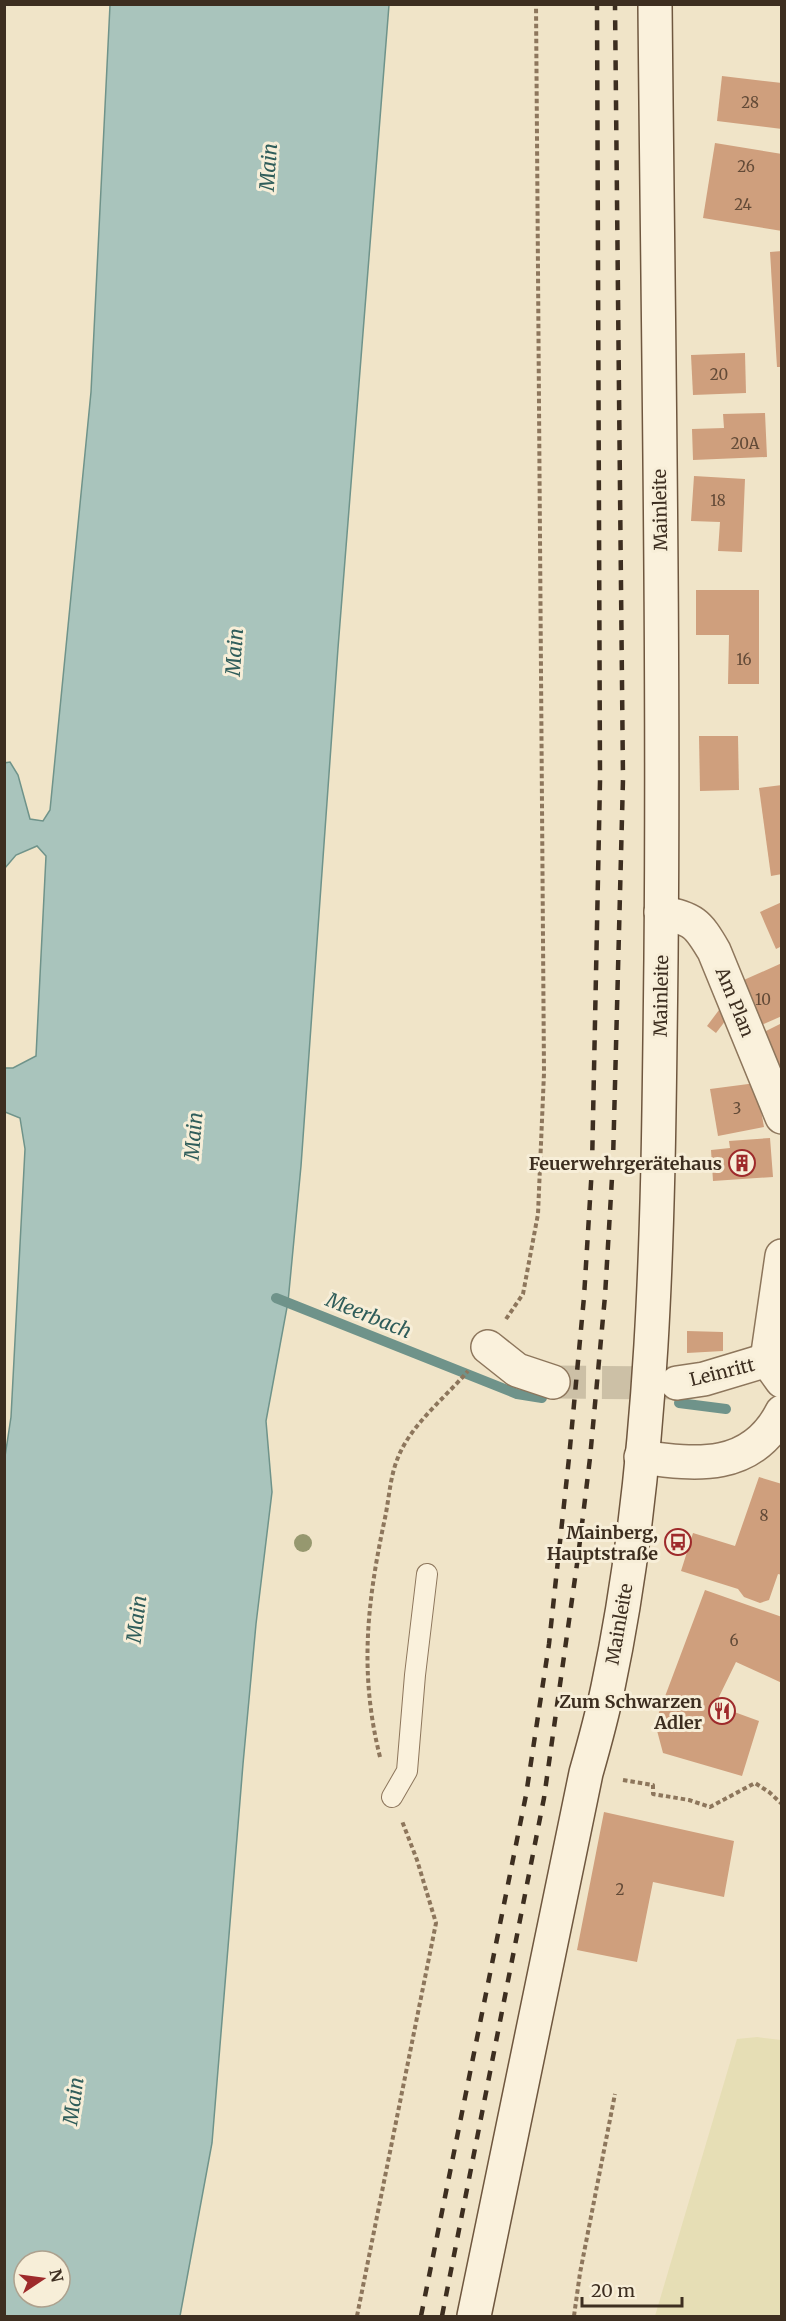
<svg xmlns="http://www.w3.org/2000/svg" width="786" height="2321" viewBox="0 0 786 2321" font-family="Merriweather,serif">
<rect width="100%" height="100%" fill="#f0e4c8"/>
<!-- farmland -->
<polygon fill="#e6deb5" points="757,2037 781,2040 781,2316 655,2316 737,2039"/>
<!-- water -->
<path fill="#a9c4bc" stroke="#6f938a" stroke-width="1.5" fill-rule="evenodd" d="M110 5H389L338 648 301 1166 288 1302 266 1421 272 1492 256 1624 243 1764 212 2143 180 2316H5L4 1463 11 1417 25 1149 20 1118 5 1112 4 1068H13L36 1056 46 856 37 846 16 855 5 868 4 763 10 762 18 775 30 819 43 821 50 810 91 392ZM24 2261H60V2297H24Z"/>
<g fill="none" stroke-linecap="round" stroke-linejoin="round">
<!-- stream -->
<g stroke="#6f938a" stroke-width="10">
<polyline points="276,1298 517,1394 542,1398"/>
<polyline points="679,1403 726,1409"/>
</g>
</g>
<!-- building -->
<g fill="#cf9f7d">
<polygon points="722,76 782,83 782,129 717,121"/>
<polygon points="715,143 782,154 782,231 703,218"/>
<polygon points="782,251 782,367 777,367 770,252"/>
<polygon points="745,353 746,393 693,395 691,355"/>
<polygon points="765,413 767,457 693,460 692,429 724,428 723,414"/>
<polygon points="694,476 745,479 742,552 718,551 720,522 691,521"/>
<polygon points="696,590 759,590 759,684 728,684 729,635 696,635"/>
<polygon points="699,736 738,736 739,790 700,791"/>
<polygon points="782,785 782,874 771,876 759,788"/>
<polygon points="782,902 782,946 776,949 760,912"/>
<polygon points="782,963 782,1016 757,1027 737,983"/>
<polygon points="719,1010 729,1016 716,1033 707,1026"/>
<polygon points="782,1023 782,1080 758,1035"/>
<polygon points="756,1083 764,1127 718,1136 710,1089"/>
<polygon points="770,1138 773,1177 713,1181 711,1150 730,1148 729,1141"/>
<polygon points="687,1331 723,1332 723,1351 687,1353"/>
<polygon points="759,1477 782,1484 782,1575 778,1574 769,1600 760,1603 744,1597 738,1589 681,1571 693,1533 735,1546"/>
<polygon points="705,1590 782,1617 782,1683 736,1662 715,1705 759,1721 742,1776 663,1753 655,1723"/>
<polygon points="604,1812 734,1841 724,1897 653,1882 637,1962 577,1950"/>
</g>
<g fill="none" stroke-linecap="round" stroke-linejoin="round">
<!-- street-tunnel -->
<polyline stroke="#ccc0a6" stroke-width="33" stroke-dasharray="33 16" stroke-linecap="butt" points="553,1382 677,1383"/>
<defs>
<polyline id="lane" points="392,1797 407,1771 415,1675 427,1574"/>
<g id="street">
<path d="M661 912C694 920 697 922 714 951L782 1117"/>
<polyline points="782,1256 767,1360 782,1381"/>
<polyline points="488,1347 517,1370 553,1382"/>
<polyline points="677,1383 704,1379 767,1360"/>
<path d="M641 1457C697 1465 752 1471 782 1412"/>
</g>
<path id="secondary" d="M474 2316 586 1773C594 1745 602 1716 608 1687 658 1451 658 1199 661 959 664 641 658 323 655 4"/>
</defs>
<!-- lane casing -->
<use href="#lane" stroke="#8d765c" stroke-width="22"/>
<!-- street casing -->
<use href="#street" stroke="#8d765c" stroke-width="36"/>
<!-- secondary casing -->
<use href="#secondary" stroke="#6f573f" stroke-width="36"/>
<!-- path -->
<g stroke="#8d765c" stroke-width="4" stroke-dasharray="4.5 3" stroke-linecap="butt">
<polyline points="506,1319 523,1294 538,1214 544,1073 536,4"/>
<path d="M380 1757C359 1673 367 1602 385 1518 389 1499 390 1478 397 1460 410 1425 444 1399 468 1371"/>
<polyline points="623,1780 653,1785 653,1794 689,1800 710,1807 755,1783 769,1792 782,1804"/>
<polyline points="357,2316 436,1923 417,1860 402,1821"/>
<polyline points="574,2316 580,2273 615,2094"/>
</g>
<!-- lane -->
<use href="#lane" stroke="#faf1dc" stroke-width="20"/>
<!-- street -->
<use href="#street" stroke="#faf1dc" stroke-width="33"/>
<!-- secondary -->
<use href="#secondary" stroke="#faf1dc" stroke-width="33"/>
<!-- rail -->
<g stroke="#3d2e20" stroke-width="4.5" stroke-dasharray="10 10" stroke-linecap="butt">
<polyline points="421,2316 526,1795 549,1644 569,1458 584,1297 592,1167 600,781 597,4"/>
<polyline points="442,2316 544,1798 578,1557 590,1458 605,1296 613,1161 623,779 615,4"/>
</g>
</g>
<!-- trees -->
<circle fill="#96986f" cx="303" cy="1543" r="9"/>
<!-- icons -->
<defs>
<symbol id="building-ring" viewBox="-11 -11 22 22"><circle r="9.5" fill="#f7eed8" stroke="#9e2a2b" stroke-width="1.5"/><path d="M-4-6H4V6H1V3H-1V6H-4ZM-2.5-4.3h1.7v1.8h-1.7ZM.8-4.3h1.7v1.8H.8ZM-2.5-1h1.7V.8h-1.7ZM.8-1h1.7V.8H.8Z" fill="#9e2a2b"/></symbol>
<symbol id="bus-ring" viewBox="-11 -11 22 22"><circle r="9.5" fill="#f7eed8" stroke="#9e2a2b" stroke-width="1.5"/><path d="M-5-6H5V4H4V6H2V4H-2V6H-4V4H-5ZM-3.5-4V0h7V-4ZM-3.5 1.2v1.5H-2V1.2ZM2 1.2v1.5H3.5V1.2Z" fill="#9e2a2b"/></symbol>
<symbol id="restaurant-ring" viewBox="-11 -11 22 22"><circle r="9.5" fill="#f7eed8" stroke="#9e2a2b" stroke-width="1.5"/><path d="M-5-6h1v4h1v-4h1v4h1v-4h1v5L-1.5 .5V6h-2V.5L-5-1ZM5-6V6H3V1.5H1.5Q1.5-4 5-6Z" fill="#9e2a2b"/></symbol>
</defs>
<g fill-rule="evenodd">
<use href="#building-ring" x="727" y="1148" width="30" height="30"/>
<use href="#bus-ring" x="663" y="1527" width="30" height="30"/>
<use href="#restaurant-ring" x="707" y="1696" width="30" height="30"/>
</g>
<g text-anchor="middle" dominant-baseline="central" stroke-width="6" stroke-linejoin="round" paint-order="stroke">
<!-- number labels -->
<g font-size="15" fill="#624a37">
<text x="750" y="102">28</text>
<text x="746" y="166">26</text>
<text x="743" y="204">24</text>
<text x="719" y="374">20</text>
<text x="745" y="443">20A</text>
<text x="718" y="500">18</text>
<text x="744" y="659">16</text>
<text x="763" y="999">10</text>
<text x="737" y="1108">3</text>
<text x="764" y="1515">8</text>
<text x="734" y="1640">6</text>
<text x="620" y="1889">2</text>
</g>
<!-- street labels -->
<g font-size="18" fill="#3d2e20" stroke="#f7eed8">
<text transform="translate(660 510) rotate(-91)">Mainleite</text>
<text transform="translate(661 996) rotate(-89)">Mainleite</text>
<text transform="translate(735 1002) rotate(68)">Am Plan</text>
<text transform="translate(722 1372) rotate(-14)">Leinritt</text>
<text transform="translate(619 1624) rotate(-80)">Mainleite</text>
</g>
<!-- poi labels -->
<g font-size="18" font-weight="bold" fill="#3d2e20" stroke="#f7eed8" text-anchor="end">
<text x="722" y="1163">Feuerwehrgerätehaus</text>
<text x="658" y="1532">Mainberg,<tspan x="658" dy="21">Hauptstraße</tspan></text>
<text x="702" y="1701">Zum Schwarzen<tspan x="702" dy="21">Adler</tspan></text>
</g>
<!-- water labels -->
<g font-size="20" font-style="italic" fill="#2f5d5a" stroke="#f7eed8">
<text transform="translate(268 167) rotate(-86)">Main</text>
<text transform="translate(234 652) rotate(-86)">Main</text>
<text transform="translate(193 1136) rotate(-85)">Main</text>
<text transform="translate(369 1315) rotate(22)">Meerbach</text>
<text transform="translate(136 1619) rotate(-83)">Main</text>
<text transform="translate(73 2101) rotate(-82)">Main</text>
</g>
</g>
<!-- border -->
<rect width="786" height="2321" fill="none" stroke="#3d2e20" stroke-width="12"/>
<!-- north arrow -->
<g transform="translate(42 2279) rotate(77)"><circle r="28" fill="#f7eed8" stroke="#ada18e" stroke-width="1.5"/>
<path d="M0-4.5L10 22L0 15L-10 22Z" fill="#9e2a2b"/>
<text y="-9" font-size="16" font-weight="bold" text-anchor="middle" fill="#3d2e20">N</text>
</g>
<!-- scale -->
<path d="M582 2297v9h100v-9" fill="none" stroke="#3d2e20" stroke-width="3"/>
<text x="591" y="2297" font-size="18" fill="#3d2e20" stroke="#f7eed8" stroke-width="4.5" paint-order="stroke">20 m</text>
</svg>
